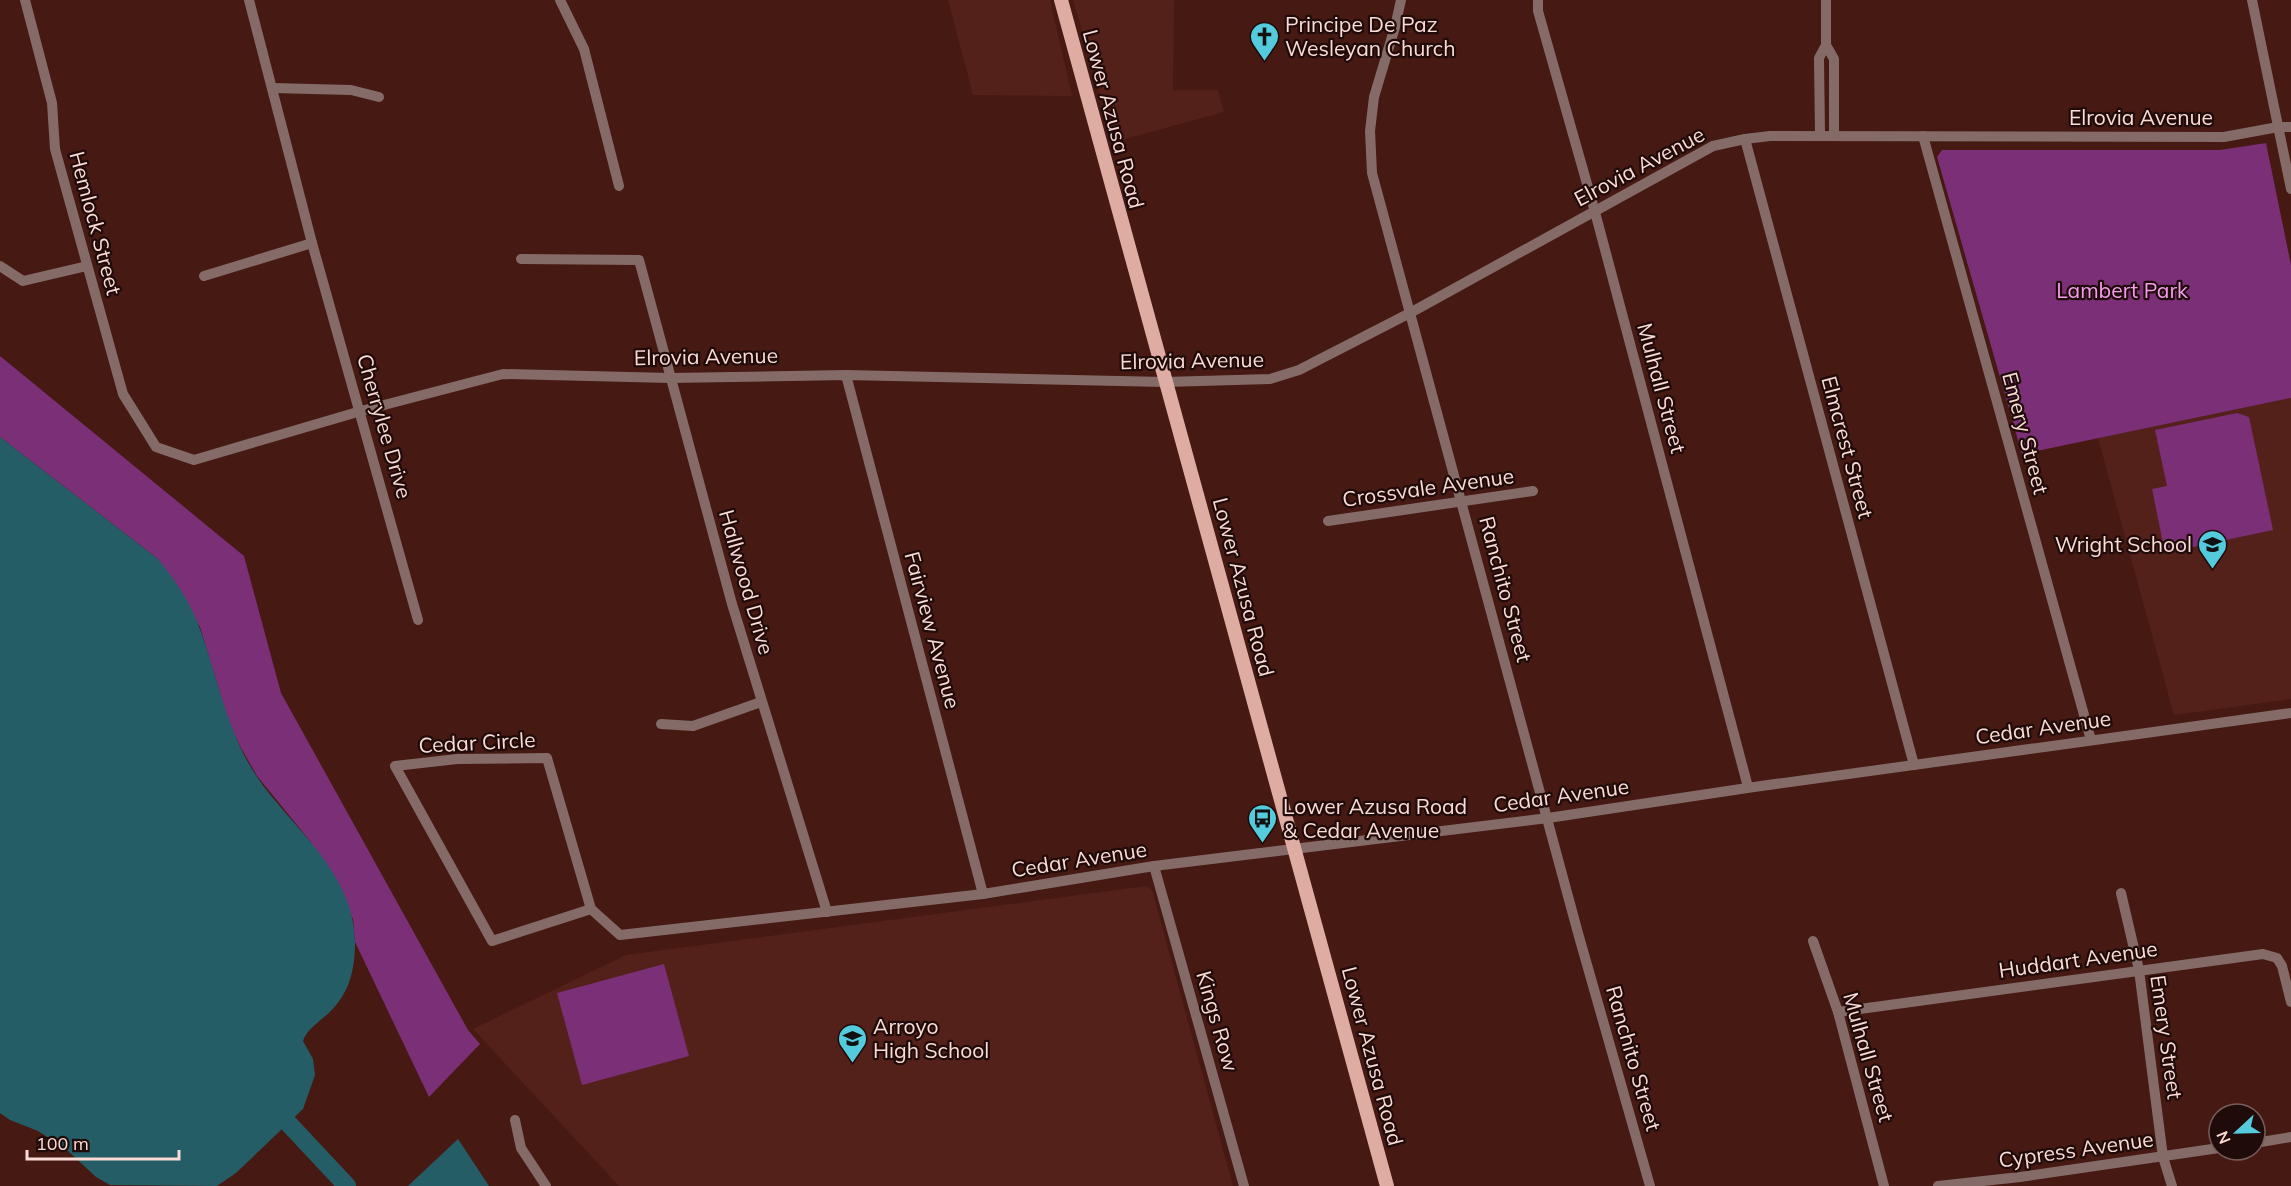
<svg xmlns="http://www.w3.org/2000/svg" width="2291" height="1186" viewBox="0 0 2291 1186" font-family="Mulish,sans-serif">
<rect width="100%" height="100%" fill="#461913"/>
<!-- built -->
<g fill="#54201a">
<polygon points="948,0 1050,0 1072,96 973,95"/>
<polygon points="1073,0 1174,0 1173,90 1218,90 1224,112 1114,142"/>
<polygon points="2291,398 2291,699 2174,715 2098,438"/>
<polygon points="1147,886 1152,890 1233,1186 619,1186 473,1029 626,955"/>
</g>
<!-- green -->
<g fill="#7a2f76">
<polygon points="2266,143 2291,265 2291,398 2022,454 1937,157 1942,150 2220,150"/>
<polygon points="0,356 244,556 281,693 468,1030 480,1044 429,1097 355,942 353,919 310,841 257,776 241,748 229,723 200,627 158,559 0,437"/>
<polygon points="2237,413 2249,417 2273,530 2165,553 2152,489 2167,486 2155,430"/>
<polygon points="664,964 689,1056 582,1085 557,993"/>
</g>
<!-- water -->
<g fill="#245d66">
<path d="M0 437 158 559C175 580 191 603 200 629 218 679 227 732 257 777 293 829 354 872 355 942 355 973 348 998 323 1018 315 1025 306 1031 303 1041L313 1059 315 1075 303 1109 236 1173 217 1186 110 1185 96 1177 67 1150 38 1131 10 1120 0 1113Z"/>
<polygon points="458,1139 489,1186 408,1186"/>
</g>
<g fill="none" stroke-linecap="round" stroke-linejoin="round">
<!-- river -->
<polyline stroke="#245d66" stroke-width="18" points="289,1124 347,1186"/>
<!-- minor -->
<g stroke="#846b67" stroke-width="10">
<polyline points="25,0 52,103 55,149 123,394 156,447 194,460 361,411 503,374 670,378 846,375 1165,382 1270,379 1299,370 1410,313 1713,146 1745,139 1770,136 2224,137 2278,127 2291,127"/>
<polyline points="249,0 312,243 418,620"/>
<polyline points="560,0 584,49 619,186"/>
<polyline points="1401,0 1395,27 1374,97 1370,131 1372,173 1578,933 1650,1186"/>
<polyline points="1538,0 1538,11 1595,212 1748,787"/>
<polyline points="2252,0 2291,189"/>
<polyline points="1826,45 1834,59 1834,135"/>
<polyline points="272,88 351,90 379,97"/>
<polyline points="1820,134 1819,58 1826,45 1826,0"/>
<polyline points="1923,136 2091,740"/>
<polyline points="1745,139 1914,765"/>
<polyline points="521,259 639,260 732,604 827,912"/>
<polyline points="0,266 23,281 87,266"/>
<polyline points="204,276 312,243"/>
<polyline points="846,375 983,894"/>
<polyline points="1328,521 1533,491"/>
<polyline points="661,724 693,726 761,702"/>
<polygon points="547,758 591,909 492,941 395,766 457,759"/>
<polyline points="1154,866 1244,1186"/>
<polyline points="2121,893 2139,970 2163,1157 2172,1186"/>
<polyline points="591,909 620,935 983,894 1154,866 1548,818 1754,787 2291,713"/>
<polyline points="1813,941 1838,1012 1884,1186"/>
<polyline points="1838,1012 2263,954 2277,958 2282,966 2291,1002"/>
<polyline points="515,1120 521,1148 546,1186"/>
<polyline points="2255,1143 2291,1137"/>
<polyline points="1938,1186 2020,1177 2219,1148"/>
</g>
<!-- major -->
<polyline stroke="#dfaca4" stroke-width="14" points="1061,0 1387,1186"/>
</g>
<!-- icons -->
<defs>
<symbol id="church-pin" viewBox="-11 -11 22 30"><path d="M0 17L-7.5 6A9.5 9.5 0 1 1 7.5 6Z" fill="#54cadd" stroke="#1f0b09"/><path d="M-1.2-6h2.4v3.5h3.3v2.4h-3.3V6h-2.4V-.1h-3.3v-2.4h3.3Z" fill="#111"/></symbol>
<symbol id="school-pin" viewBox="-11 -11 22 30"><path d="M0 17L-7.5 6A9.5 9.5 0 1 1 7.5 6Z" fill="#54cadd" stroke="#1f0b09"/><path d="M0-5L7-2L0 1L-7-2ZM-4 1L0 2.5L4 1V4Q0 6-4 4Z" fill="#111"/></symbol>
<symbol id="bus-pin" viewBox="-11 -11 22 30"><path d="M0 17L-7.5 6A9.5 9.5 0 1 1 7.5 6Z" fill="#54cadd" stroke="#1f0b09"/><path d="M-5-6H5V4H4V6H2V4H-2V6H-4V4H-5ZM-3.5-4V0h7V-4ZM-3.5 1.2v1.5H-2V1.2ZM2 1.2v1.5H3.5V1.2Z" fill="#111"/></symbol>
</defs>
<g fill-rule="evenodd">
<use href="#church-pin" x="1248" y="20" width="33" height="45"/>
<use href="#school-pin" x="2196" y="528" width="33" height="45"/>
<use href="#bus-pin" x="1246" y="802" width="33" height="45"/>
<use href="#school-pin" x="836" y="1022" width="33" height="45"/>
</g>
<g text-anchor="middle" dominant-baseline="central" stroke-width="4.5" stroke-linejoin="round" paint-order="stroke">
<!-- poi labels -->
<g font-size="21" fill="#fadbd6" stroke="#1f0b09" text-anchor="start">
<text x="1285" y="24">Principe De Paz<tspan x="1285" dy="24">Wesleyan Church</tspan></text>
<text x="2192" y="544" text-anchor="end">Wright School</text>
<text x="1283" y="806">Lower Azusa Road<tspan x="1283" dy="24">&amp; Cedar Avenue</tspan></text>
<text x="873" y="1026">Arroyo<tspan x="873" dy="24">High School</tspan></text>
</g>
<!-- street labels -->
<g font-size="21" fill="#fadbd6" stroke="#1f0b09">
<text x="2141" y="117">Elrovia Avenue</text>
<text transform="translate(1114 119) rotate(75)">Lower Azusa Road</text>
<text transform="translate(1639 166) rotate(-28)">Elrovia Avenue</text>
<text transform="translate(96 223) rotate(75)">Hemlock Street</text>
<text transform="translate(706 356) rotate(-1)">Elrovia Avenue</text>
<text transform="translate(1192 360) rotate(-1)">Elrovia Avenue</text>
<text transform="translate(1662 388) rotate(75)">Mulhall Street</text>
<text transform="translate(385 426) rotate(74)">Cherrylee Drive</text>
<text transform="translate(2026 433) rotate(75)">Emery Street</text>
<text transform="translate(1848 447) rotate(75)">Elmcrest Street</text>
<text transform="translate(1428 487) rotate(-8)">Crossvale Avenue</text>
<text transform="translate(747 582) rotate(74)">Hallwood Drive</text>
<text transform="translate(1244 587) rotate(75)">Lower Azusa Road</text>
<text transform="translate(1506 589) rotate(75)">Ranchito Street</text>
<text transform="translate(933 630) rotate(75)">Fairview Avenue</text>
<text transform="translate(2043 727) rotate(-8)">Cedar Avenue</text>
<text transform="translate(477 742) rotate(-3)">Cedar Circle</text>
<text transform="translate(1561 795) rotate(-8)">Cedar Avenue</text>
<text transform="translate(1079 859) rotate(-9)">Cedar Avenue</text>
<text transform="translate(2078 959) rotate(-8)">Huddart Avenue</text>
<text transform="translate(1218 1021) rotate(74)">Kings Row</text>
<text transform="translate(2167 1037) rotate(82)">Emery Street</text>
<text transform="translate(1373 1056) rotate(75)">Lower Azusa Road</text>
<text transform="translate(1869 1057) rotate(74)">Mulhall Street</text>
<text transform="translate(1634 1058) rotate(74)">Ranchito Street</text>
<text transform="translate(2076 1149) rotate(-8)">Cypress Avenue</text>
</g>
<!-- park labels -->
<g font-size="21" fill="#f59eef" stroke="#1f0b09">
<text x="2122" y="290">Lambert Park</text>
</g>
</g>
<!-- north arrow -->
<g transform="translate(2237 1132) rotate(248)"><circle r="28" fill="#1f0b09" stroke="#775e5b" stroke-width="1.5"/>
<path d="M0-4.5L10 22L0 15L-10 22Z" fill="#54cadd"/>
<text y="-9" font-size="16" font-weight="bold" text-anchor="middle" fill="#fadbd6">N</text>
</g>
<!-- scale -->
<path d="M27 1150v9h152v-9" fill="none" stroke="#fadbd6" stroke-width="3"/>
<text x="36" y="1150" font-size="18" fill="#fadbd6" stroke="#1f0b09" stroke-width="4.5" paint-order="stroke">100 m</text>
</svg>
